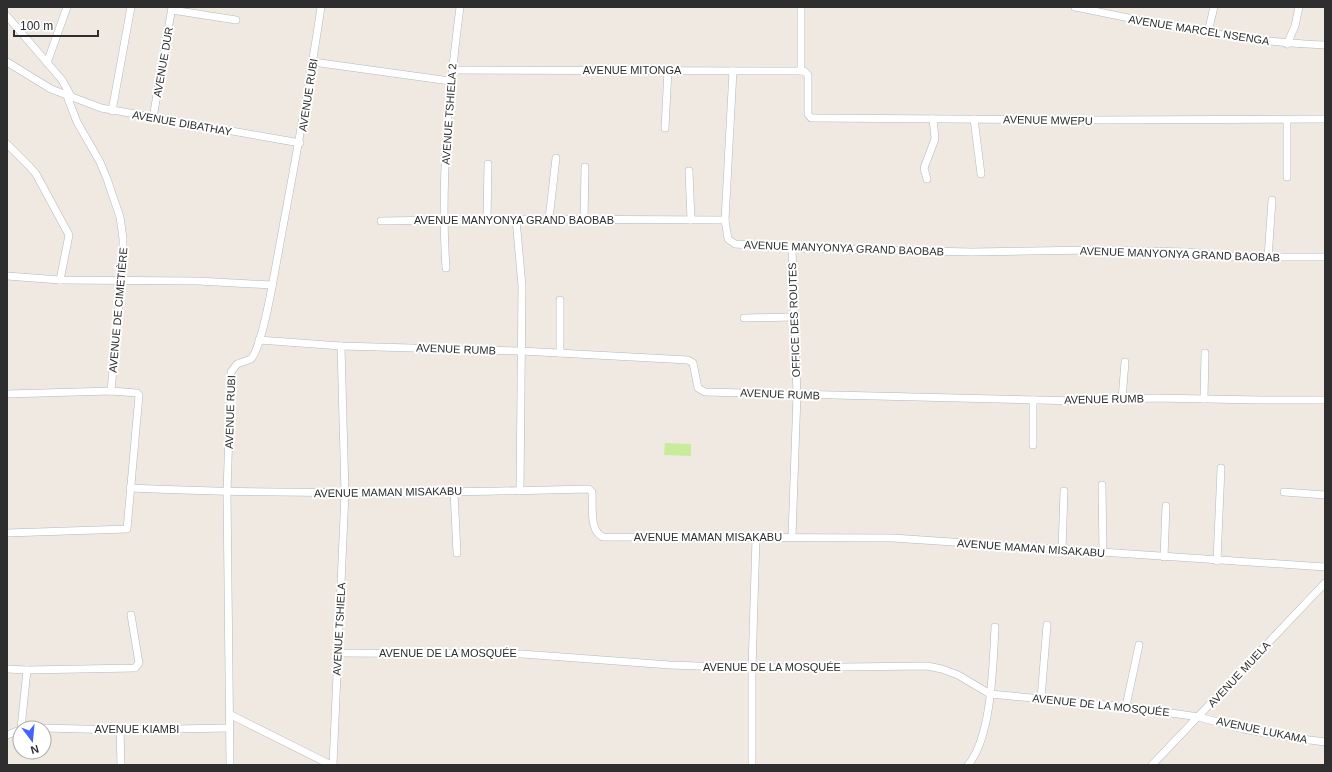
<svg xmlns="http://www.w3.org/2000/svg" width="1332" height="772" viewBox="0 0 1332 772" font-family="Helvetica,sans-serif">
<rect width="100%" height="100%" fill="#efe9e1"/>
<!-- pitch -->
<polygon fill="#c9ec9a" points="665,443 691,444 691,456 664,455"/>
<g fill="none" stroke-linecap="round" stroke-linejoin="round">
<defs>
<g id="minor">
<path d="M1075 7C1157 24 1241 42 1325 45"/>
<polyline points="172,10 236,20"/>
<polyline points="7,16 62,80 72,98"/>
<polyline points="1208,32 1214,7"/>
<polyline points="1287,44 1295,26 1299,7"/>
<polyline points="7,62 51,89 101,108 300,143"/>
<polyline points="313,62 450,81"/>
<polyline points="47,63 67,7"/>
<polyline points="452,70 804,71 808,75 808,114 811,118 814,118 1099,120 1325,119"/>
<polyline points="733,71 725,220 728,239 735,244 792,248 972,252 1092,250 1187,252 1238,257 1325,257"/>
<polyline points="801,71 801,7"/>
<polyline points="67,96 77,122 100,162 107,179 120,217 123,239 123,261 111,391"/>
<polyline points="112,111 131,7"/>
<polyline points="153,118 172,7"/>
<polyline points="974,119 981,174"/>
<polyline points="665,128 668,70"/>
<polyline points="7,144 30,167 36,174 69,235 60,280"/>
<polyline points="689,171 691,220"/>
<polyline points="1287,177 1287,120"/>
<polyline points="927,179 924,168 935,139 933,119"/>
<polyline points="516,219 522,286 520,491"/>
<polyline points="549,219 556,158"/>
<polyline points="487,220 488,164"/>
<polyline points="584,220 585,167"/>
<polyline points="381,221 516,219 725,220"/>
<polyline points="792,248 797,395 792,537"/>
<polyline points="1268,258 1272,200"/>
<path d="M446 268C440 180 449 93 460 7"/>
<polyline points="7,276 60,280 198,281 272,285"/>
<polyline points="744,318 794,317"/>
<polyline points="259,340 341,346 521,351 688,360 693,363 698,388 705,392 1080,401 1153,398 1262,400 1325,400"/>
<polyline points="560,353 560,300"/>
<polyline points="7,394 111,391 137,393 139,395 127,529 7,533"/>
<polyline points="1122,399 1125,362"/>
<polyline points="1204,399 1205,353"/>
<polyline points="1033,445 1033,400"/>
<polyline points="1102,485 1103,553"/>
<path d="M130 488C283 495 436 493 589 489L592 492C593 506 589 531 603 537L893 538 1325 567"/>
<polyline points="454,492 457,553"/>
<polyline points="1284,492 1325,495"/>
<polyline points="1062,550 1064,491"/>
<polyline points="1164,557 1166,506"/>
<polyline points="1217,561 1221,468"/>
<polyline points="338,653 522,654 670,665 752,668 927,666 942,669 958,675 990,694 1129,707 1199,717 1243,729 1294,738 1325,742"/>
<polyline points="7,669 27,670 135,668 139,663 131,615"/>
<polyline points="1041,698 1047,625"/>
<polyline points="1126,706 1139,645"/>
<polyline points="231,715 331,765"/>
<polyline points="21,728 27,670"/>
<polyline points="44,728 120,730 230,728"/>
<polyline points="120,730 121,765"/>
<polyline points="7,735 20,730"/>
<path d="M230 765 227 492 231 372 237 364 251 359C263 345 274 276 278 254 293 172 309 90 321 7"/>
<polyline points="333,765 345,493 341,346"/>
<polyline points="752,765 752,668 756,538"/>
<path d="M968 765C992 737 993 664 995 627"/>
<polyline points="1152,765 1325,583"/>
</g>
</defs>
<!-- minor casing -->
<use href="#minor" stroke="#b4b7c1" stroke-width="8"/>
<!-- minor -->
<use href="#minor" stroke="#fff" stroke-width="7"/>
</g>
<g text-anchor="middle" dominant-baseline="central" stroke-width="4" stroke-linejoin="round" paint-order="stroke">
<!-- street labels -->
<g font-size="11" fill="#2e2e2e" stroke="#fff">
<text transform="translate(1199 30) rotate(9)">AVENUE MARCEL NSENGA</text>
<text transform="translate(163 62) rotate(-80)">AVENUE DUR</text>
<text x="632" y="70">AVENUE MITONGA</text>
<text transform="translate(308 95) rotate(-81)">AVENUE RUBI</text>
<text transform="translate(449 114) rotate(-86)">AVENUE TSHIELA 2</text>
<text transform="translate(1048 120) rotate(1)">AVENUE MWEPU</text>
<text transform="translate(182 123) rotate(10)">AVENUE DIBATHAY</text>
<text x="514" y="220">AVENUE MANYONYA GRAND BAOBAB</text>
<text transform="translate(844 248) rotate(2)">AVENUE MANYONYA GRAND BAOBAB</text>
<text transform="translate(1180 254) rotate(2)">AVENUE MANYONYA GRAND BAOBAB</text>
<text transform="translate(118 310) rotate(-85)">AVENUE DE CIMETIÈRE</text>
<text transform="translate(794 320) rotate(-92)">OFFICE DES ROUTES</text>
<text transform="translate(456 349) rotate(2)">AVENUE RUMB</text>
<text transform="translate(780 394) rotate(2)">AVENUE RUMB</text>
<text transform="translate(1104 399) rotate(-1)">AVENUE RUMB</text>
<text transform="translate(230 412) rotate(-88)">AVENUE RUBI</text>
<text transform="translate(388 492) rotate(-1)">AVENUE MAMAN MISAKABU</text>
<text x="708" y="537">AVENUE MAMAN MISAKABU</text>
<text transform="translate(1031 548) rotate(4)">AVENUE MAMAN MISAKABU</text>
<text transform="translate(339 629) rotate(-87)">AVENUE TSHIELA</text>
<text x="448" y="653">AVENUE DE LA MOSQUÉE</text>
<text x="772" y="667">AVENUE DE LA MOSQUÉE</text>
<text transform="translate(1239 674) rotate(-47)">AVENUE MUELA</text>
<text transform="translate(1101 705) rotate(6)">AVENUE DE LA MOSQUÉE</text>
<text x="137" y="729">AVENUE KIAMBI</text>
<text transform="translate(1262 730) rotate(12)">AVENUE LUKAMA</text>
</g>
</g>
<!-- border -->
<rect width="1332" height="772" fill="none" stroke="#2e2e2e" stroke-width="16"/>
<!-- north arrow -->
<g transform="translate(32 740) rotate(164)"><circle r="19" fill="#ffffff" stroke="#ababab"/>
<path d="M0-3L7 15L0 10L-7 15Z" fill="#4264fb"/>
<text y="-6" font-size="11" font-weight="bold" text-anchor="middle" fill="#2e2e2e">N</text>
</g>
<!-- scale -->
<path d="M14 30v6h84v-6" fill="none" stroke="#2e2e2e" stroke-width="2"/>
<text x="20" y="30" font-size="12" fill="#2e2e2e" stroke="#ffffff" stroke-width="3" paint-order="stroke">100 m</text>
</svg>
